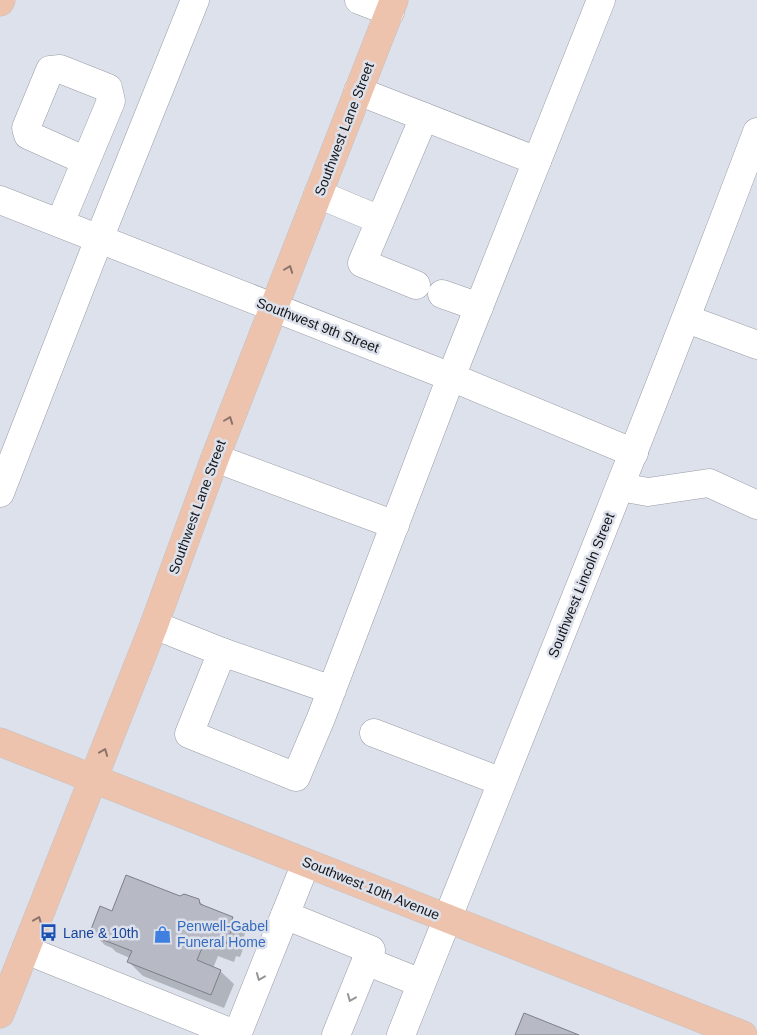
<svg xmlns="http://www.w3.org/2000/svg" width="757" height="1035" viewBox="0 0 757 1035" font-family="Helvetica,sans-serif">
<rect width="100%" height="100%" fill="#dde1eb"/>
<!-- shadow -->
<polygon fill="#0003" points="180,897 198,900 205,907 232,918 246,932 243,938 246,941 240,957 236,956 234,962 218,956 213,968 220,971 234,984 224,1008 143,976 129,962 130,958 116,952 112,948 105,945 91,932 113,913"/>
<!-- building -->
<g fill="#b7bac4" stroke="#7d7f89">
<polygon points="126,875 180,896 184,894 199,899 200,904 233,917 230,925 233,926 226,944 222,943 220,949 204,943 197,960 221,970 211,995 127,962 132,951 101,939 102,937 90,932 100,906 112,911"/>
<polygon points="524,1013 579,1035 515,1035"/>
</g>
<g fill="none" stroke-linecap="round" stroke-linejoin="round">
<defs>
<g id="minor">
<polyline points="359,0 390,12"/>
<polyline points="358,91 537,161"/>
<polyline points="318,194 380,220"/>
<polyline points="0,200 451,377 634,453"/>
<polyline points="60,223 111,101 108,88 60,69 50,70 26,128 28,135 86,161"/>
<polyline points="416,285 362,263 424,117"/>
<polyline points="442,294 479,307"/>
<polyline points="687,319 757,345"/>
<polyline points="215,458 395,525"/>
<polyline points="620,487 648,492 709,483 757,505"/>
<polyline points="0,493 99,239 195,0"/>
<polyline points="154,625 222,652"/>
<polyline points="332,690 222,652 189,734 296,777 321,718 451,377 601,0"/>
<polyline points="374,733 502,782"/>
<polyline points="306,863 285,915 371,950 366,961 421,983"/>
<polyline points="26,950 237,1035"/>
<polyline points="237,1035 285,915"/>
<polyline points="336,1035 366,961"/>
<path d="M401 1035C520 735 643 435 757 132"/>
</g>
<g id="major">
<polyline points="0,2 1,0"/>
<polyline points="0,742 743,1035"/>
<polyline points="0,1014 154,625 215,458 394,0"/>
</g>
</defs>
<!-- minor casing -->
<use href="#minor" stroke="#999ca6" stroke-width="29"/>
<!-- major casing -->
<use href="#major" stroke="#c2c2c3" stroke-width="29"/>
<!-- minor -->
<use href="#minor" stroke="#fff" stroke-width="28"/>
<!-- major -->
<use href="#major" stroke="#eec3ae" stroke-width="28"/>
</g>
<!-- one-way arrows -->
<defs><path id="oneway-chevron" d="M-2-3.5L2.5 0L-2 3.5" fill="none" stroke-width="1.6" stroke-linecap="round" stroke-linejoin="round" transform="scale(1.25)"/></defs>
<g stroke="#8b756a">
<use href="#oneway-chevron" transform="translate(289 269) rotate(-69)"/>
<use href="#oneway-chevron" transform="translate(229 420) rotate(-69)"/>
<use href="#oneway-chevron" transform="translate(104 752) rotate(-68)"/>
<use href="#oneway-chevron" transform="translate(38 920) rotate(-68)"/>
</g>
<g stroke="#959697">
<use href="#oneway-chevron" transform="translate(260 977) rotate(112)"/>
<use href="#oneway-chevron" transform="translate(351 998) rotate(112)"/>
</g>
<!-- icons -->
<defs>
<symbol id="bus-bare" viewBox="-9 -9 18 18"><path d="M-5-6H5V4H4V6H2V4H-2V6H-4V4H-5ZM-3.5-4V0h7V-4ZM-3.5 1.2v1.5H-2V1.2ZM2 1.2v1.5H3.5V1.2Z" fill="#1a4fb4" stroke="#dde1eb" stroke-width="2.5" paint-order="stroke"/></symbol>
<symbol id="shop-bare" viewBox="-9 -9 18 18"><path d="M-5-2.5h2.3a2.7 3.5 0 0 1 5.4 0H5L5.5 6h-11ZM-1.5-2.5h3a1.5 2.3 0 0 0-3 0Z" fill="#3f7fe0" stroke="#dde1eb" stroke-width="2.5" paint-order="stroke"/></symbol>
</defs>
<g fill-rule="evenodd">
<use href="#bus-bare" x="36" y="920" width="25" height="25"/>
<use href="#shop-bare" x="150" y="922" width="25" height="25"/>
</g>
<g text-anchor="middle" dominant-baseline="central" stroke-width="5" stroke-linejoin="round" paint-order="stroke">
<!-- street labels -->
<g font-size="14" fill="#131518" stroke="#dde1eb">
<text transform="translate(344 129) rotate(-69)">Southwest Lane Street</text>
<text transform="translate(318 325) rotate(21)">Southwest 9th Street</text>
<text transform="translate(197 507) rotate(-70)">Southwest Lane Street</text>
<text transform="translate(581 585) rotate(-68)">Southwest Lincoln Street</text>
<text transform="translate(371 888) rotate(22)">Southwest 10th Avenue</text>
</g>
<!-- shop labels -->
<g font-size="14" fill="#366cbe" stroke="#dde1eb" text-anchor="start">
<text x="177" y="926">Penwell-Gabel<tspan x="177" dy="16">Funeral Home</tspan></text>
</g>
<!-- transit labels -->
<g font-size="14" fill="#164399" stroke="#dde1eb" text-anchor="start">
<text x="63" y="933">Lane &amp; 10th</text>
</g>
</g>
</svg>
